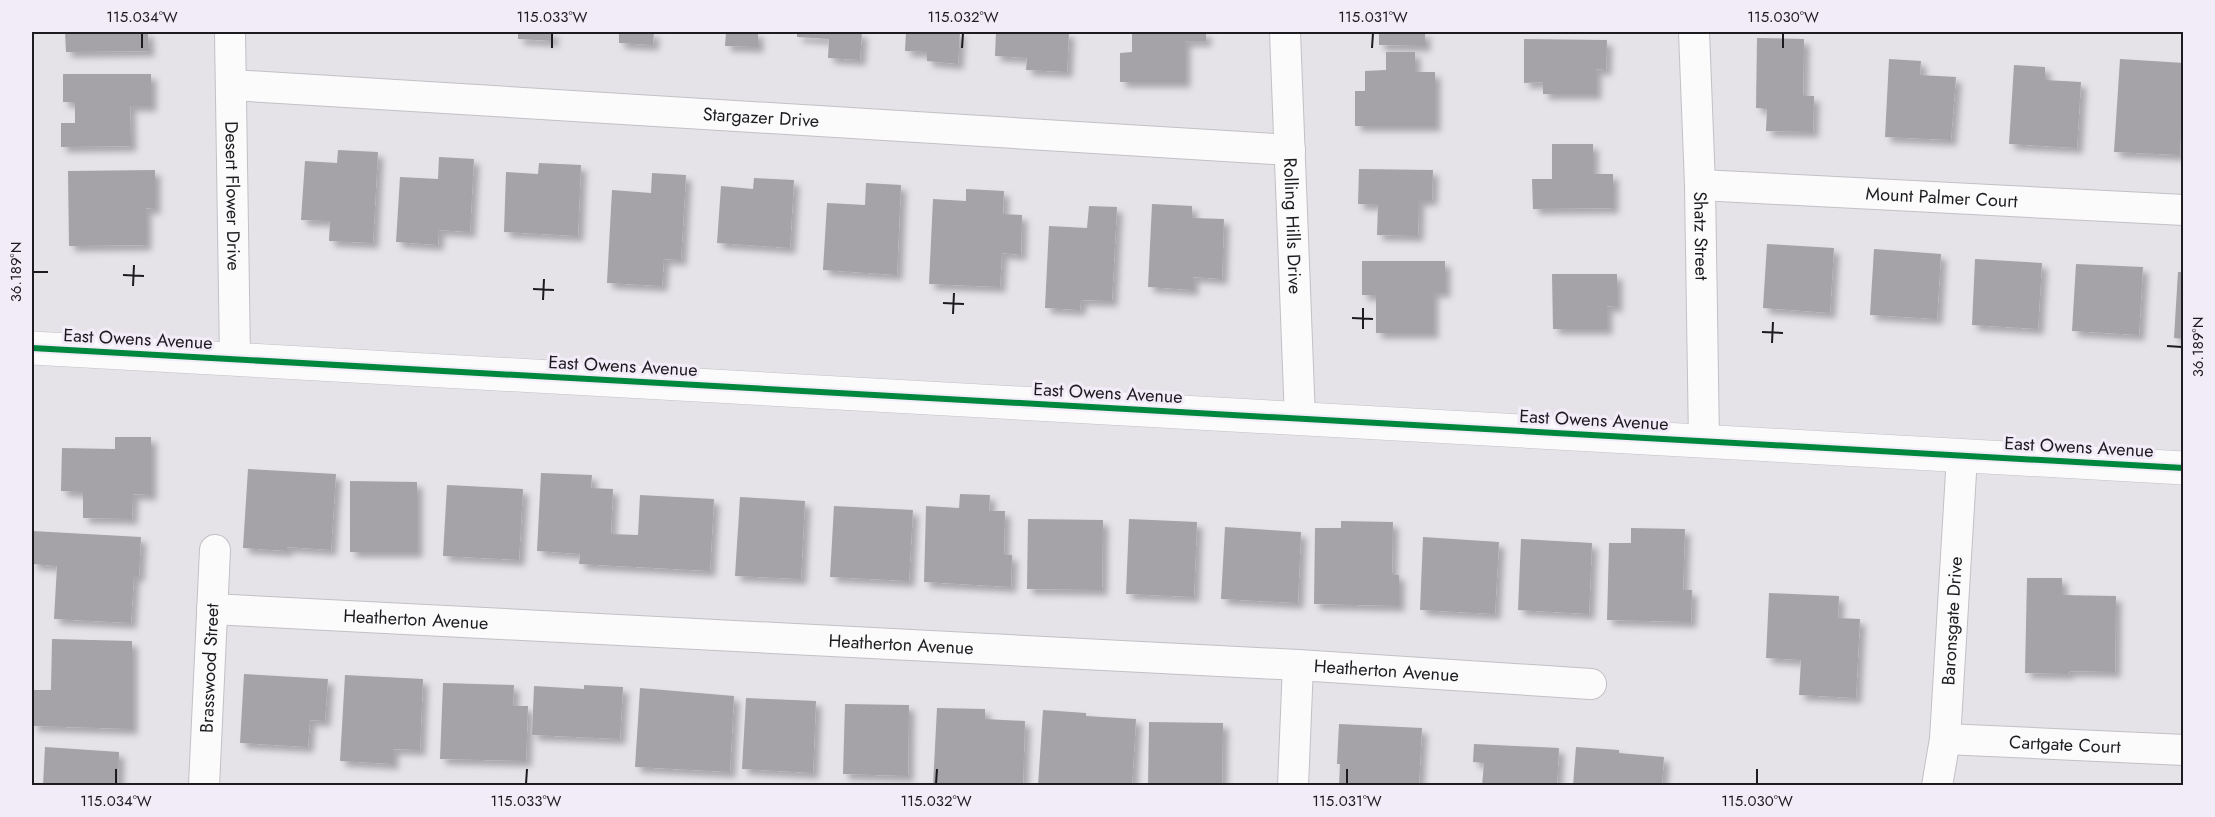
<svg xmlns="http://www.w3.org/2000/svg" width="2215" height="817" viewBox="0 0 2215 817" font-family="Jost,sans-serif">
<defs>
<filter id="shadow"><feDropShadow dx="5.5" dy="5.5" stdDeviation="3" flood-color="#0004"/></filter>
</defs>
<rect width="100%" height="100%" fill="#e5e2e8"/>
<!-- building -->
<g fill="#a6a3a8" filter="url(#shadow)">
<polygon points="65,32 148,32 149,51 66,52"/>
<polygon points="518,32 553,32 553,41 518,39"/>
<polygon points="615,32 654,32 653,45 619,43 619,34 615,33"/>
<polygon points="726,32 758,32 758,47 725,46"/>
<polygon points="797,32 862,32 860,60 828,58 829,39 797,37"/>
<polygon points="906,32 960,32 958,64 927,61 927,52 905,51"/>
<polygon points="996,32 1069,32 1067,72 1026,70 1027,58 995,56"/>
<polygon points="1132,32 1206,32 1206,41 1185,41 1185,82 1120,82 1120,53 1132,52"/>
<polygon points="1379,32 1425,32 1425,46 1379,45"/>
<polygon points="1757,38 1804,39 1803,96 1814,96 1813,132 1766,131 1767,109 1756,108"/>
<polygon points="1524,39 1607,40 1606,70 1596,69 1596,94 1543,94 1543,82 1524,83"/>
<polygon points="1386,52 1415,52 1415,72 1435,72 1435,126 1355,126 1355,91 1365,91 1365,71 1386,70"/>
<polygon points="1889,59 1921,61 1920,75 1956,77 1951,140 1885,137"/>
<polygon points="2120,59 2184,63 2180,155 2114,152"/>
<polygon points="2014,65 2045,67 2045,80 2081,82 2077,148 2009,144"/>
<polygon points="63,74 151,74 151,106 130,106 131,146 61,147 61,123 75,123 75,102 63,102"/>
<polygon points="1552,144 1593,144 1593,174 1613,174 1613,208 1533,209 1532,179 1552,179"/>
<polygon points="338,150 378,152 373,243 329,241 330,221 301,220 305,161 337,163"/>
<polygon points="439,157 474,159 470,232 439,230 438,245 396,242 400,177 438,179"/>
<polygon points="539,163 581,165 578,236 504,232 506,172 538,174"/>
<polygon points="1359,169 1433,170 1432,200 1419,200 1418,236 1377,235 1378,205 1358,204"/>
<polygon points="155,170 155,209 146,208 146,245 69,246 68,171"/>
<polygon points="652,173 686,175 681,260 664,259 662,286 607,283 612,190 651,193"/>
<polygon points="754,178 794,180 790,248 717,243 721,186 753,189"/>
<polygon points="866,183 901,185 897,275 823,270 827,203 865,205"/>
<polygon points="966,189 1004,191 1003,214 1022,215 1021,255 1002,253 1000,287 929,284 933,199 966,201"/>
<polygon points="1152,204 1192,206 1192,218 1224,219 1222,279 1193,277 1193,290 1148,287"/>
<polygon points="1089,206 1117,207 1112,301 1081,300 1080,310 1045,308 1049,226 1087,228"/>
<polygon points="1767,244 1834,248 1830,313 1763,308"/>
<polygon points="1874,249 1941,254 1937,319 1870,315"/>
<polygon points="1975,259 2042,263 2038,329 1972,325"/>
<polygon points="1362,261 1445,261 1445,292 1433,292 1433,333 1376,333 1376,295 1362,295"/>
<polygon points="2076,264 2143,267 2139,335 2072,331"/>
<polygon points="2178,272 2184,272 2184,339 2174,338"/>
<polygon points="1552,274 1617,274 1617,307 1607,306 1607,329 1553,329"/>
<polygon points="115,437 151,437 151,495 133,494 132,519 83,518 83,492 61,491 62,448 115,449"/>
<polygon points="248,469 336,474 331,550 287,547 287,551 243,548"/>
<polygon points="541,473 592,475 591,488 613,489 611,534 638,535 640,495 714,499 710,571 579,564 580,554 537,551"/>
<polygon points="350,481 417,482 417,552 350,552"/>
<polygon points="447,485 523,489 519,560 443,556"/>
<polygon points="960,494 990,495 989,511 1005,511 1004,555 1012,555 1011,587 924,582 926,506 959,508"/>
<polygon points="740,497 805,501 801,579 735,576"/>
<polygon points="834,506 913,510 909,581 830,577"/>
<polygon points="1028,519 1103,520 1102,590 1027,589"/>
<polygon points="1129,519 1197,522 1194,597 1126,594"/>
<polygon points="1341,521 1393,522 1392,574 1399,575 1399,606 1314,604 1315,528 1341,528"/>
<polygon points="1225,527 1301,532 1298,603 1221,599"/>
<polygon points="1631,528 1685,529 1683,590 1692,590 1691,622 1607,620 1609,543 1631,543"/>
<polygon points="32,531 141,537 139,576 134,576 131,623 54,619 57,566 32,564"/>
<polygon points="1423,537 1499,542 1495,614 1420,610"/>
<polygon points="1521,539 1592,543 1589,614 1518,610"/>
<polygon points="2027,578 2062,578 2062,595 2116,596 2115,672 2069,671 2068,674 2025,673"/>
<polygon points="1769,593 1839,596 1838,618 1860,619 1856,698 1799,695 1801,660 1766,658"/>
<polygon points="52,639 132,641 132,729 32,726 33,690 51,690"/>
<polygon points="244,674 328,679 325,721 310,720 308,747 240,743"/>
<polygon points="345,675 423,679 420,750 393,749 393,764 340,761"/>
<polygon points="443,683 514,685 513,706 528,706 526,761 440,759"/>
<polygon points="584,685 623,687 620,739 532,735 534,686 584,689"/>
<polygon points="640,688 734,696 730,772 635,767"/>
<polygon points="746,698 816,701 813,773 742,769"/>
<polygon points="845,704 909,705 908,776 843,774"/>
<polygon points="937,708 985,709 985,719 1025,721 1023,786 933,786"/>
<polygon points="1043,710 1086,713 1086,716 1136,719 1132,786 1038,786"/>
<polygon points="1149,722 1223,723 1222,786 1148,786"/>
<polygon points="1339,724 1422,728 1419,786 1339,786 1340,764 1337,764"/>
<polygon points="1474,744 1559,748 1557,786 1482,786 1484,763 1473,762"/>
<polygon points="45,747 119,752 118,786 43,786"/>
<polygon points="1576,747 1619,750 1619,753 1664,757 1662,786 1573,786"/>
</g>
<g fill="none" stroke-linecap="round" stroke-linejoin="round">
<defs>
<g id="minor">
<path id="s1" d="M230 32 235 359"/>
<path id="s2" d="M1285 32 1300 419"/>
<path id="s3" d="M1694 32 1700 185 1704 441"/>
<path id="s4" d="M232 85 1290 150"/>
<path id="s5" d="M1700 185 2184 210"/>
<path id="s6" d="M212 609 1298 665 1591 684"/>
<path id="s7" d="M1945 739 2184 750"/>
<path id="s8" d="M204 786 215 550"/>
<polyline points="1293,786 1298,665"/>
<path id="s9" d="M1937 786 1945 739 1962 456"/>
</g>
<polyline id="major" points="32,348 2184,468"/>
</defs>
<!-- minor casing -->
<use href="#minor" stroke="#c3c0c5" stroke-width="32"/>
<!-- major casing -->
<use href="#major" stroke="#c3c0c5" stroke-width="34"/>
<!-- minor -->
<use href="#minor" stroke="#fbfbfc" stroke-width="30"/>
<!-- major -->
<use href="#major" stroke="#fbfbfc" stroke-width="33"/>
<defs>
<polyline id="cycleway" points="32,348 2184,468"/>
</defs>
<!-- cycleway casing -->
<use href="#cycleway" stroke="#f2ecf9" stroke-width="10"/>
<!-- cycleway -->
<use href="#cycleway" stroke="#00873e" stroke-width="6"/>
</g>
<!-- ticks -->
<path fill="none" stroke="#1d1b1f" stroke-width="2" d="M142 48V33M552 48V33M962 48 963 33M1372 48 1373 33M1783 48V33M33 272H48M123 275 144 276M133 286 134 265M533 289 554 290M543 300 544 279M943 303 964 304M953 314 954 293M1352 318 1373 319M1363 329V308M1762 332 1783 333M1772 343 1773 322M2167 346 2182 347M116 784V769M526 784 527 769M936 784 937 769M1347 784V769M1757 784V769"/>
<g text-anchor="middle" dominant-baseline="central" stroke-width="6" stroke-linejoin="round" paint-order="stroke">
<!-- street labels -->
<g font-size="18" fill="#1d1b1f" stroke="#f2ecf9">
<text stroke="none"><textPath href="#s4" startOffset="530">Stargazer Drive</textPath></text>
<text stroke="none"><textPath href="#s1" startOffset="164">Desert Flower Drive</textPath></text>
<text stroke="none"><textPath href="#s5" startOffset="242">Mount Palmer Court</textPath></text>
<text stroke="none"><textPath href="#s2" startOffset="194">Rolling Hills Drive</textPath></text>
<text stroke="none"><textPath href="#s3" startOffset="204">Shatz Street</textPath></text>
<text transform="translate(138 339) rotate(3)">East Owens Avenue</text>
<text transform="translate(623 366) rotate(3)">East Owens Avenue</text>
<text transform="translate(1108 393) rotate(3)">East Owens Avenue</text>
<text transform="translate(1594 420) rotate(3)">East Owens Avenue</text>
<text transform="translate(2079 447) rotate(3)">East Owens Avenue</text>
<text stroke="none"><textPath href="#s6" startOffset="204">Heatherton Avenue</textPath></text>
<text stroke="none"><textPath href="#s9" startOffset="166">Baronsgate Drive</textPath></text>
<text stroke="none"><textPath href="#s6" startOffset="690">Heatherton Avenue</textPath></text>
<text stroke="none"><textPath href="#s8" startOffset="118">Brasswood Street</textPath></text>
<text stroke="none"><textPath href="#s6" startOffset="1176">Heatherton Avenue</textPath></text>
<text stroke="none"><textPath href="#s7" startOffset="120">Cartgate Court</textPath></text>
</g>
</g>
<!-- border -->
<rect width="2215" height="817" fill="none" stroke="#f2ecf9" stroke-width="66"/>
<rect x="33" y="33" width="2149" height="751" fill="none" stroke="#1d1b1f" stroke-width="2"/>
<g font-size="15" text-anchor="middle" fill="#1d1b1f">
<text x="142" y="22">115.034°W</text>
<text x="552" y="22">115.033°W</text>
<text x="963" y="22">115.032°W</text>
<text x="1373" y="22">115.031°W</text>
<text x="1783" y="22">115.030°W</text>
<text transform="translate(16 272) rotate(-90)" y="5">36.189°N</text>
<text transform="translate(2198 347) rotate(-90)" y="5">36.189°N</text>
<text x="116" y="806">115.034°W</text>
<text x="526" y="806">115.033°W</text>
<text x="936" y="806">115.032°W</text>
<text x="1347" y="806">115.031°W</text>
<text x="1757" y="806">115.030°W</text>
</g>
</svg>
